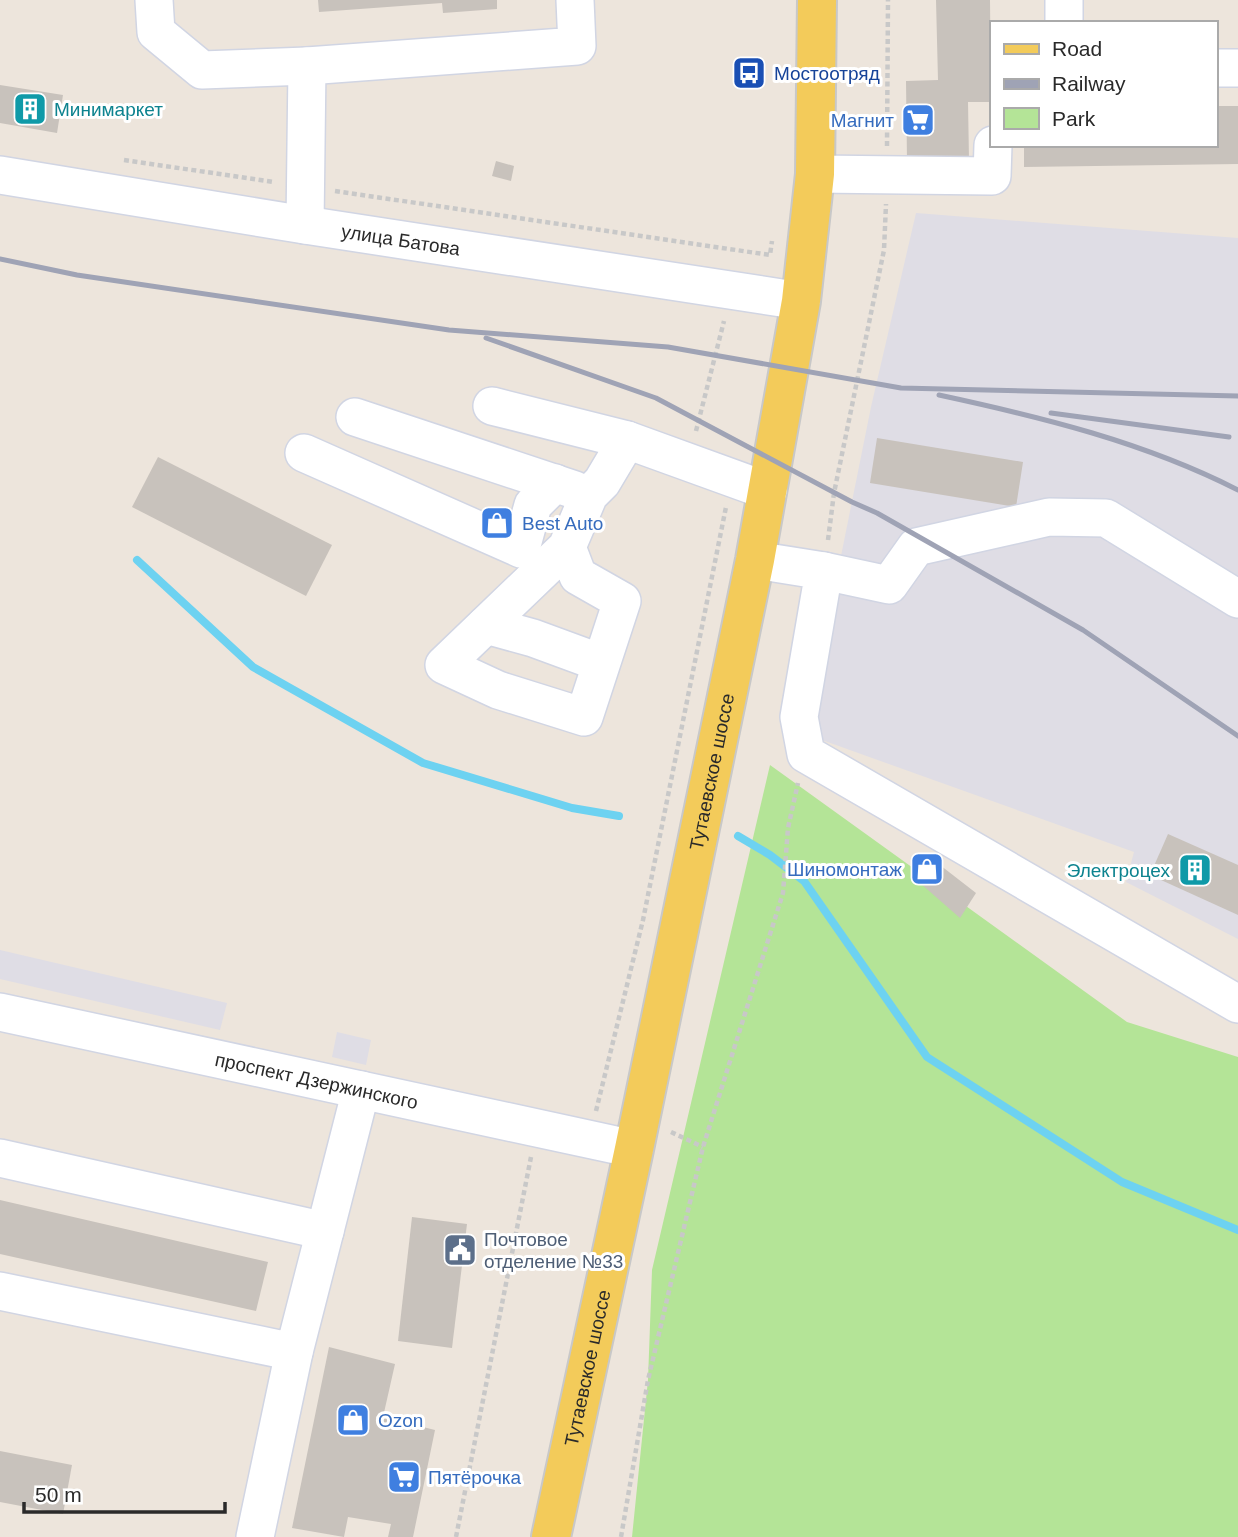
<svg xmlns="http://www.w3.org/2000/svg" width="1238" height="1537" viewBox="0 0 1238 1537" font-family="Helvetica,sans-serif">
<rect width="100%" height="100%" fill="#ede5dc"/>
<!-- industrial -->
<g fill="#dfdde5">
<polygon points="916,213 1238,238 1238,939 1126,882 1134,852 822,740 808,720 871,407"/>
<polygon points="0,950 227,1003 220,1030 0,979"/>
<polygon points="337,1032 371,1040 366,1065 332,1057"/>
</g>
<!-- green -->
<polygon fill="#b4e497" points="770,765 1127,1022 1238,1057 1238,1537 632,1537 648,1380 652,1270"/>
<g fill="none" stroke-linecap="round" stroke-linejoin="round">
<!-- stream -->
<g stroke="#6dd2f1" stroke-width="8">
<polyline points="137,560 253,667 423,763 572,808 619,816"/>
<polyline points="738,836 770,855 804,881 927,1057 1122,1182 1238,1230"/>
</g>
</g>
<!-- building -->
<g fill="#c8c2bc">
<polygon points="318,0 497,0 497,9 443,13 442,3 319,12"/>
<polygon points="936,0 990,0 991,102 968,102 969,160 907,161 906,81 938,80"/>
<polygon points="0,85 63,95 57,133 0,123"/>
<polygon points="1215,106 1238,106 1238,164 1024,167 1024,145 1215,145"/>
<polygon points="496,161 514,166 511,181 492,176"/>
<polygon points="877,438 1023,462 1016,507 870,483"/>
<polygon points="158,457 332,545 306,596 132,507"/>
<polygon points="1168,834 1238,865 1238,915 1150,875"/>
<polygon points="927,855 976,893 960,918 912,876"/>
<polygon points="0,1200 268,1262 256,1311 0,1254"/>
<polygon points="412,1217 467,1224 452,1348 398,1341"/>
<polygon points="329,1347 395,1364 383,1417 435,1430 413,1537 388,1537 391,1524 348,1517 344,1537 292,1528"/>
<polygon points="0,1451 72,1465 63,1514 0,1502"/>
</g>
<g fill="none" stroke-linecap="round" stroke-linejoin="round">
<defs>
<g id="minor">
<polyline points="154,0 156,32 202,70 307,66"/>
<polyline points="1064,0 1064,23"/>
<polyline points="1215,68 1238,68"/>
<polyline points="815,174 992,176 993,145"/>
<path id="s1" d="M0 175 305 225 801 301"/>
<polyline points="305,225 307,66 577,46 575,0"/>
<polyline points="492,406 627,440 768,491"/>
<polyline points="355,417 575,490"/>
<polyline points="304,453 521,549 533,505 555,483"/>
<polyline points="567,547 578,576 622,601 584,717 498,690 444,665 567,547 589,495 602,482 627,440"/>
<polyline points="755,560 824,571 799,717 806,754 1238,1004"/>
<polyline points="824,571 889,585 916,547 1049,517 1106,518 1238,599"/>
<polyline points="486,625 533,638 601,663"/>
<path id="s2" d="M0 1012 634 1149"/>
<polyline points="0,1158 325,1231"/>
<polyline points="0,1291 294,1352 361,1090"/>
<polyline points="255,1537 294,1352"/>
</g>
<g id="major">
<path id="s3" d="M551 1537 634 1149 755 560 801 301 815 174 817 0"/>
</g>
</defs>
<!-- minor casing -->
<use href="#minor" stroke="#d1d5e3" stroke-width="40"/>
<!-- major casing -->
<use href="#major" stroke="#c8c8c8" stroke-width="42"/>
<!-- path -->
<g stroke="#c8c8c8" stroke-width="4.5" stroke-dasharray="5 3.5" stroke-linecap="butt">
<polyline points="887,146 888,0"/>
<polyline points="124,160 274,182"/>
<polyline points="335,191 770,255 772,241"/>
<polyline points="696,431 724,321"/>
<polyline points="828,540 834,493 884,250 886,204"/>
<polyline points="596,1111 643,920 726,507"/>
<polyline points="671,1132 703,1147"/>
<polyline points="456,1537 531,1157"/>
<polyline points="621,1537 648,1380 703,1147 783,893 788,828 798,783"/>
</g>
<!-- minor -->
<use href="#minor" stroke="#fff" stroke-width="37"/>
<!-- major -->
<use href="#major" stroke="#f3cb5a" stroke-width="38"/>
<!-- rail -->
<g stroke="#9fa3b5" stroke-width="5">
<polyline points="0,259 77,275 449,330 668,347 901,388 1238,396"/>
<polyline points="486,338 656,398 852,502 877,513 1083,630 1238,736"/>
<path d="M939 395C1041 417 1144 442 1238 490"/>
<polyline points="1051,413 1229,437"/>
</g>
</g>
<!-- icons -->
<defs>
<symbol id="bus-square" viewBox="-11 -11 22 22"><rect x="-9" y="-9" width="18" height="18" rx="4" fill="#1a4fb4" stroke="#fff"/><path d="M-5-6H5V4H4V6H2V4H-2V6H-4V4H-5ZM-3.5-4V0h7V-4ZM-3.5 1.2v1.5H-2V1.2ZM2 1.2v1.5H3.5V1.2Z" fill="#fff"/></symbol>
<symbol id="building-square" viewBox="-11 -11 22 22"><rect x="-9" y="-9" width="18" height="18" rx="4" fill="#0f9aa8" stroke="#fff"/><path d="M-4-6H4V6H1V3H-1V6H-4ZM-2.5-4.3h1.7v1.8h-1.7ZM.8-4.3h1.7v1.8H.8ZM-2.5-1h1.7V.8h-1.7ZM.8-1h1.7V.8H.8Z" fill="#fff"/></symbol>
<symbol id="supermarket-square" viewBox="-11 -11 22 22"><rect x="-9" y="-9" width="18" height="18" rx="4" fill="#3f7fe0" stroke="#fff"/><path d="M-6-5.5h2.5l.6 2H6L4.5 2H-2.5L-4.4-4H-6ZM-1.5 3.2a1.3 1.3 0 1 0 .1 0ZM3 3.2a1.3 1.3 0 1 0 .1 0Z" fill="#fff"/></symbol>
<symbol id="shop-square" viewBox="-11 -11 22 22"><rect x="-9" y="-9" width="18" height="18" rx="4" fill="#3f7fe0" stroke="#fff"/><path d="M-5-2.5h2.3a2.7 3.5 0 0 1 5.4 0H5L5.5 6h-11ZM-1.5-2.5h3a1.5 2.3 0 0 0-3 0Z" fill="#fff"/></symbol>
<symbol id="civic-square" viewBox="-11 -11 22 22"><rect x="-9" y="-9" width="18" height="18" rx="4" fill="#5c6f8a" stroke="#fff"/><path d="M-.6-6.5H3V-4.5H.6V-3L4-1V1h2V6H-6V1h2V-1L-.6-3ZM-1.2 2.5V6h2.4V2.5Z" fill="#fff"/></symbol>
</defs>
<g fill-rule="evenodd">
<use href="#bus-square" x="730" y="54" width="38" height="38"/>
<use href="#building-square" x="11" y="90" width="38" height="38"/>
<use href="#supermarket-square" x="899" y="101" width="38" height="38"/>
<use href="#shop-square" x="478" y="504" width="38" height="38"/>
<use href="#shop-square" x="908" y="850" width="38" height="38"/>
<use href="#building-square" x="1176" y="851" width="38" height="38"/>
<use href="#civic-square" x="441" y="1231" width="38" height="38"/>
<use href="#shop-square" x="334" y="1401" width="38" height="38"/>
<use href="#supermarket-square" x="385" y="1458" width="38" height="38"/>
</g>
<g text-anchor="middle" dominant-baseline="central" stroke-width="6" stroke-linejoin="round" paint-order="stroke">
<!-- transit labels -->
<g font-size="19" fill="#164399" stroke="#fff" text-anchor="start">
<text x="774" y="73">Мостоотряд</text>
</g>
<!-- culture labels -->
<g font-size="19" fill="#0d838f" stroke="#fff" text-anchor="start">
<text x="54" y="109">Минимаркет</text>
<text x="1170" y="870" text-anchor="end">Электроцех</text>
</g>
<!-- shop labels -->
<g font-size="19" fill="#366cbe" stroke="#fff" text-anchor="start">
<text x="894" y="120" text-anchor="end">Магнит</text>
<text x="522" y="523">Best Auto</text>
<text x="902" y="869" text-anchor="end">Шиномонтаж</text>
<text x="378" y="1420">Ozon</text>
<text x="428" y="1477">Пятёрочка</text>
</g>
<!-- street labels -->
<g font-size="19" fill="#2a2a2a" stroke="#fff">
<text stroke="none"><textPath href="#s1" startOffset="406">улица Батова</textPath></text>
<text stroke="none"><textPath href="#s3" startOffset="782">Тутаевское шоссе</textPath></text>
<text stroke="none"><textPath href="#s2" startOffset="324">проспект Дзержинского</textPath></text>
<text stroke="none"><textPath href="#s3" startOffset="173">Тутаевское шоссе</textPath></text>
</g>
<!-- service labels -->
<g font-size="19" fill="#4e5e75" stroke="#fff" text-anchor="start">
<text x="484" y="1239">Почтовое<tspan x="484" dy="22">отделение №33</tspan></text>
</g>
</g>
<!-- legend -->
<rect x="990" y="21" width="228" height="126" fill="#ffffff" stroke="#aaaaaa" stroke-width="2"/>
<rect x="1004" y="44" width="35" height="10" fill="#f3cb5a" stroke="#aaaaaa" stroke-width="2"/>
<text x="1052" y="56" font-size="21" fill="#2a2a2a">Road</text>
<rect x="1004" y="79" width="35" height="10" fill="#9fa3b5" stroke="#aaaaaa" stroke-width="2"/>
<text x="1052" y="91" font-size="21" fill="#2a2a2a">Railway</text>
<rect x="1004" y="108" width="35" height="21" fill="#b4e497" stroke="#aaaaaa" stroke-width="2"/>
<text x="1052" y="126" font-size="21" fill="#2a2a2a">Park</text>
<!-- scale -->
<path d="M24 1502v10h201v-10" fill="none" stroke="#2a2a2a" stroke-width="3.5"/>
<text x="35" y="1502" font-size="21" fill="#2a2a2a" stroke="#ffffff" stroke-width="5" paint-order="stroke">50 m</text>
</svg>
